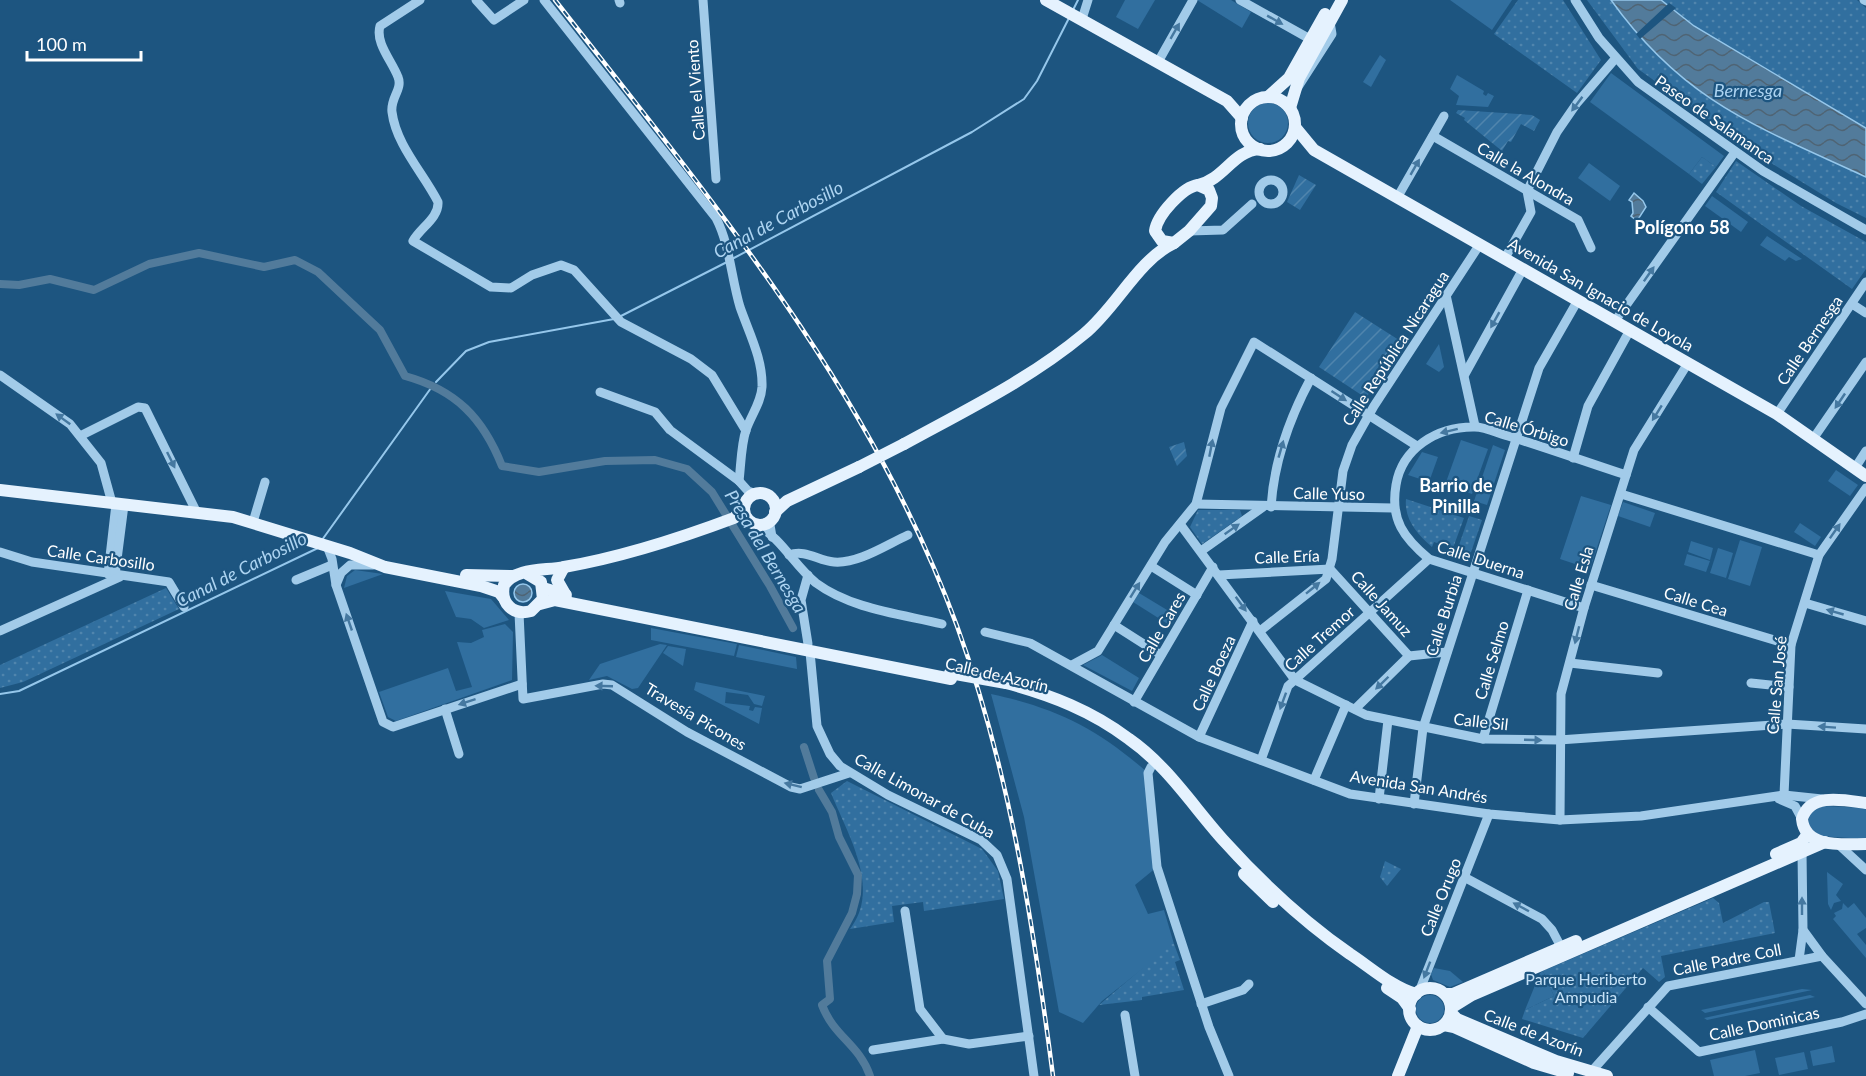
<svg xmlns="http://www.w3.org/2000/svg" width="1866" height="1076" viewBox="0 0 1866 1076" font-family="Lato,sans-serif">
<defs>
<pattern id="park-dots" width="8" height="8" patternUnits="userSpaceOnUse" patternTransform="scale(1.5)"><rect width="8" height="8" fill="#316f9f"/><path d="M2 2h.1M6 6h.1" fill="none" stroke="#5085ad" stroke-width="1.8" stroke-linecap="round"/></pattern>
<pattern id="garden-furrows" width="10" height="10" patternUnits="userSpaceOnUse" patternTransform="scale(1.5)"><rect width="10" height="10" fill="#316f9f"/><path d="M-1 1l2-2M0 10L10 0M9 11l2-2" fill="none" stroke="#5085ad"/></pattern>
<pattern id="water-waves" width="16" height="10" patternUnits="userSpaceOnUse" patternTransform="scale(1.5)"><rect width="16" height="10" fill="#527b9b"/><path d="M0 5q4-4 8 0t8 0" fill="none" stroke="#4f6474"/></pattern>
</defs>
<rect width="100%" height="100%" fill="#1d5580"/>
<!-- grass -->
<g fill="#316f9f">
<polygon points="1125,0 1155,0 1138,29 1116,17"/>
<polygon points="1197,0 1231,0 1251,12 1242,28"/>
<polygon points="1450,0 1512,0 1492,30"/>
<polygon points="1380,55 1386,60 1371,87 1363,82"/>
<polygon points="1611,73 1724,156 1716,167 1702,157 1689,174 1590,102"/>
<polygon points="1457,75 1484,91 1483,94 1486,96 1488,93 1494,96 1488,107 1456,105 1459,96 1450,89"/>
<circle cx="1268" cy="123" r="20"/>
<polygon points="1589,163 1620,186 1610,201 1578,178"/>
<polygon points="1712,196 1748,222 1741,232 1705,206"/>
<polygon points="1767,236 1802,259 1796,261 1789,257 1785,261 1760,245"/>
<polygon points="1439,344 1444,367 1439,372 1426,364"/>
<polygon points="1461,440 1488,449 1472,494 1445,485"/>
<polygon points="1493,445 1505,450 1487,505 1474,501"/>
<polygon points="1422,452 1438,457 1429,482 1408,475"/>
<polygon points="1836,470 1858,485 1850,496 1828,481"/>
<polygon points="1581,496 1611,505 1590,569 1560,559"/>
<polygon points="1623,502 1655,513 1650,527 1618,516"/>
<polygon points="1800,523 1821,537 1815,546 1794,532"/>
<polygon points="1740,540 1762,547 1750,586 1728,579"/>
<polygon points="1691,541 1713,548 1710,560 1688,552"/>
<polygon points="1718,548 1733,553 1726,578 1710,573"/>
<polygon points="1687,554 1710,561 1706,572 1684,565"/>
<polygon points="355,570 383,574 344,588 347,576"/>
<polygon points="445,591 491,599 509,620 484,628 471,619 456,617"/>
<polygon points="1139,593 1177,616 1171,626 1133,602"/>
<polygon points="505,624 513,632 512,680 396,721 388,717 379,692 448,668 456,691 472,687 457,642 471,643 484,637 482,630"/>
<polygon points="651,628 737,644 734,656 651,640"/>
<polygon points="660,644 667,645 638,688 632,689 607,676 589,680 600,664"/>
<polygon points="739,645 796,657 797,669 736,657"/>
<polygon points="668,646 686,649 683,666 663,653"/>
<polygon points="1102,655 1139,678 1132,691 1083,665"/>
<polygon points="696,682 765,696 762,706 754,704 748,695 726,692 725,703 750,706 749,710 753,711 755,707 762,708 759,724 694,690"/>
<path d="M991 694C1056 708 1098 729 1148 773L1157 867 1135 885 1148 914 1164 910 1174 944 1102 1001 1083 1023 1059 1012 1024 817Z"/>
<path d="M1824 806 1866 808V839L1818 836 1808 824C1809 813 1813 808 1824 806Z"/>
<polygon points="1827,872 1843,884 1836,895 1841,901 1834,903 1831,910 1828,904"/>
<polygon points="1843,903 1848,908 1854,903 1866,918 1866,928 1857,934 1866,945 1866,958 1833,919 1836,916 1834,913 1842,909"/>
<polygon points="1434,968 1450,971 1463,982 1450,987 1433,980 1431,974"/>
<polygon points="1543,971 1554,996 1525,1010 1540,973"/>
<polygon points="1802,989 1812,990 1705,1013 1701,1010"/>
<polygon points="1810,995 1815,997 1707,1020 1704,1018"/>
<circle cx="1430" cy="1009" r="14"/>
<polygon points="1832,1046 1835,1062 1813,1066 1810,1051"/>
<polygon points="1755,1050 1760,1073 1745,1076 1714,1076 1710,1060"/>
<polygon points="1804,1052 1808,1069 1779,1075 1775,1058"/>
</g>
<!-- park -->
<g fill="url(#park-dots)">
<polygon points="1518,0 1563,0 1601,60 1577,93 1494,34"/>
<path d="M1587 0H1611C1684 102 1757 127 1866 177V218L1836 203 1763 158 1638 69Z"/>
<polygon points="1661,0 1857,0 1866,8 1866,128 1694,26"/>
<polygon points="1702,157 1716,167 1702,184 1689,174"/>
<polygon points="1736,161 1801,206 1866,242 1866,269 1852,289 1716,192"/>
<path d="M1406 499 1464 518 1453 548 1434 542 1432 547C1417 534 1404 519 1406 499Z"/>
<polygon points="1198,510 1240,510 1242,516 1202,544 1190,527"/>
<polygon points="1469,516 1482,520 1469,558 1456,554"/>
<polygon points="166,588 179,609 23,682 0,688 0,665"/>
<path d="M847 781 982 849 998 871 1004 899 924 911 923 902 892 906 894 922 850 929C882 889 847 833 831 793Z"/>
<polygon points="1385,861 1401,869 1387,886 1380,877"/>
<polygon points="1713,898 1719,903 1723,923 1764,902 1769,902 1775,933 1661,956 1665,977 1659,982 1643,968 1583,1038 1522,1019 1525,1010 1554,996 1543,971"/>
<polygon points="1171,944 1174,944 1180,960 1175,962 1184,990 1142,997 1142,1000 1099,1005"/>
</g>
<!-- garden -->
<g fill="url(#garden-furrows)">
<polygon points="1458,110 1532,115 1540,120 1534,131 1521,124 1511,142 1508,141 1502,151 1464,120 1465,118 1456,113"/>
<polygon points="1299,175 1316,185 1300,210 1287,202"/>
<polygon points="1355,312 1402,342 1366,398 1319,367"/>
<polygon points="1184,442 1187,456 1177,466 1169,447"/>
</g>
<!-- water -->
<g fill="url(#water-waves)" stroke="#95c7eb" stroke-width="1.5">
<path d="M1611 0H1661L1694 26 1866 128V177C1758 127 1684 102 1611 0Z"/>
<polygon points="1634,193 1643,201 1646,207 1637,221 1631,216 1633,213 1632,202 1629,200"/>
<circle cx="523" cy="593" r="9"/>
</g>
<!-- pier -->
<polygon fill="#1d5580" points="1669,3 1676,8 1640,39 1636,34"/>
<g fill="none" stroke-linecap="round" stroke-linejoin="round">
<!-- stream -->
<g stroke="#95c7eb" stroke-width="2">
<polyline points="1073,10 1078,0"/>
<polyline points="732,259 972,132 1024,99 1037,81 1069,18"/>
<polyline points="619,317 727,262"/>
<polyline points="436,382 466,351 489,342 614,319"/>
<polyline points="322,540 431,388"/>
<polyline points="0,694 19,691 318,548"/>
</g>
<!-- canal -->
<g stroke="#527b9b" stroke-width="8">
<path d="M0 284 19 285 50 279 94 290 149 264 199 253 264 267 295 260 318 272 380 330 405 376C456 390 483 418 502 466L539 472 605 461 655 460 687 469 712 492 770 586 793 628"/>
<polyline points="804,747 814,778"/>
<path d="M819 790 832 812 839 837 858 875 857 894 852 913 827 961 830 999 822 1005C834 1037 859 1044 870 1076"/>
</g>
<!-- minor -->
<g stroke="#a2cbe9" stroke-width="9">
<path d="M420 0 380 26C375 43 392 61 398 77 403 89 390 98 392 112 396 145 424 174 438 202 439 218 420 228 413 241L491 287 511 288 532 275 561 265 574 270 621 322 691 359 712 375 746 431"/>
<polyline points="476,0 494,20 524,0"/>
<path d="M544 0 716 218C730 245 731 277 740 307 749 333 763 359 762 387 761 403 751 415 746 430 741 445 741 465 739 481"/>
<polyline points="619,0 620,3"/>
<polyline points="703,0 716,179"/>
<polyline points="1240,0 1310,39"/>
<polyline points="1575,0 1599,38 1638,82 1763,171 1866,230"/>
<polyline points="1864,0 1866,1"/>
<polyline points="1082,19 1088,0"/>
<polyline points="1158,62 1193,0"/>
<polyline points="1296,90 1332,34 1330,22"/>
<polyline points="1433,136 1578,220 1591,248"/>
<circle cx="1271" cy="192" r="12"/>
<polyline points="1397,198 1444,116"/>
<polyline points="1189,231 1223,230 1252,204"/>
<polyline points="1505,258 1531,212 1527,191 1557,132 1577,103 1615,59"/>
<polyline points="1446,295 1475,426"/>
<polyline points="1852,304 1866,313"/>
<polyline points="1615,321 1735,152"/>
<polyline points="1465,374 1523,269"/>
<polyline points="0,375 70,424 101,463 112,503"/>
<polyline points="600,392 655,412 670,430 739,481 748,491 756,494"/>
<polyline points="1777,414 1866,282"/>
<polyline points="80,436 138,407 145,408 197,513"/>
<polyline points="1813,439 1866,362"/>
<polyline points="1573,458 1588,406 1630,330"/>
<polyline points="1855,468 1866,451"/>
<polyline points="1621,494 1819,555"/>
<polyline points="1196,504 1393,508"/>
<path d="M1271 507C1274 460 1289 419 1311 378"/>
<polyline points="253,522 265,482"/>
<polyline points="1180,524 1295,680 1366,715 1483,739 1559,740 1787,724 1866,729"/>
<path d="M757 525C781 538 795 566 816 583 851 609 901 614 942 624"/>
<polyline points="772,537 770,525 772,519"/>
<polyline points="327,546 332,559 336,585 383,722 393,727 522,684"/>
<polyline points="1201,551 1263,507"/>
<polyline points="0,552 32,562 169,582 184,607"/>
<path d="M789 555C806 549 818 561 834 562 858 564 886 545 908 535"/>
<polyline points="1151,566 1197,595"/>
<polyline points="1330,569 1409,656 1447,652"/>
<polyline points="108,574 116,504"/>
<polyline points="115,575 124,505"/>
<polyline points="808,575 801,600 808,644"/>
<polyline points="1219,575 1330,569"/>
<polyline points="296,580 332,565"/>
<polyline points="336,585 341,573 350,565 373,565"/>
<polyline points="1591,585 1791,645"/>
<polyline points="1805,603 1866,621"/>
<path d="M1584 608 1429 559C1404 538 1390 520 1396 485 1402 448 1437 427 1473 427 1484 426 1497 433 1508 436 1547 448 1586 462 1626 475"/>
<polyline points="519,613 523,699 603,684 612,685 687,732 791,787 800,789 849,773"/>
<polyline points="1114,625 1161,655"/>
<polyline points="0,631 120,577"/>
<polyline points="1260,631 1326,579 1332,559 1343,471 1352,445 1374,406 1480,244"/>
<polyline points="985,632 1030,643 1199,737 1350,794 1489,814 1560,820 1641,816 1784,795 1822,799"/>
<polyline points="810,652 817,726 830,754 840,766 888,795 981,840 997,855 1007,879 1034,1076"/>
<polyline points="1570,663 1658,673"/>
<polyline points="1072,665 1098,651 1165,542 1196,504 1221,408 1254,342 1417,446"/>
<polyline points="1751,683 1789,687"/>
<polyline points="1134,702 1213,567"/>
<polyline points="445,709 459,754"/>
<polyline points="1355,709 1409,656"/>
<polyline points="1199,737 1253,621"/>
<polyline points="1483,739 1528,590"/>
<polyline points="1261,760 1288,686 1429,559"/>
<polyline points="1151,767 1148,773 1157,867 1209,1027 1229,1076"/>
<polyline points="1314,780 1346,705"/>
<polyline points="1784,795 1791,645 1819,555 1866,488"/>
<polyline points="1379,799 1388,720"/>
<polyline points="1779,799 1795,806 1802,819"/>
<polyline points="1414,804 1423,728 1539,368 1578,300"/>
<polyline points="1560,820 1561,694 1584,608 1634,450 1688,363"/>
<polyline points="1839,845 1866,870"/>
<polyline points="1802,852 1803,930 1822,956 1866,1004"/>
<polyline points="1464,877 1542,919 1552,930 1561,947"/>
<polyline points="905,911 920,1009 943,1039"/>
<polyline points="1799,960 1803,930"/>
<polyline points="1419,992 1489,814"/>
<polyline points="1201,1004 1243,990 1249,984"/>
<polyline points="1648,1007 1699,1052 1842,1022 1866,1014"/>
<polyline points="1125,1015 1135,1076"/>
<polyline points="873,1050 943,1039 969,1044 1029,1036"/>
<polyline points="1591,1072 1668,986 1822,956"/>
</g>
<!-- major -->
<g stroke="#e5f2fe" stroke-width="12">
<polyline points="1046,0 1227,101 1242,118"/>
<polyline points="1269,96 1289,78 1325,14"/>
<circle cx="1268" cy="124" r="27"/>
<polyline points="1290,108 1299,78 1342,0"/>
<polyline points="1295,127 1314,150 1777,414 1866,476"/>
<path d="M1198 185 1209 190 1212 198 1211 206 1189 231 1174 243 1162 241 1155 231C1157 215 1183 187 1198 185Z"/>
<path d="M1198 185C1225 179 1232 151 1260 149"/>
<path d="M904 444C966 410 1030 379 1084 334 1116 308 1138 260 1174 243"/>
<polyline points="0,490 233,517 350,553 385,567 481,586 499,592 503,597"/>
<circle cx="760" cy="509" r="16"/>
<polyline points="775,512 787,501 859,467"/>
<polyline points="564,567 557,580 565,594"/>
<path d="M526 573 541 582 543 599 531 611C513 616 500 603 504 585 516 567 545 571 564 567 623 557 678 539 734 518L744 508"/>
<polyline points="466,575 512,576"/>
<polyline points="543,588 566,595"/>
<polyline points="540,604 555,600 951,679"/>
<path d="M1006 683C1051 695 1092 711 1129 739 1168 766 1194 808 1225 842 1263 884 1304 922 1350 954 1370 967 1393 988 1416 994"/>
<path d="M1866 803C1844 800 1810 792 1802 819 1805 849 1843 844 1866 844"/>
<polyline points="1776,854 1801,843 1807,835"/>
<polyline points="1244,874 1273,902"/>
<polyline points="1387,988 1402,998 1410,1009"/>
<circle cx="1430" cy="1009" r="21"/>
<polyline points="1445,994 1453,994 1576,941"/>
<polyline points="1451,1008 1472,995 1825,842"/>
<polyline points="1451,1013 1457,1019 1556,1061 1607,1076"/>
<polyline points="1444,1025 1454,1027 1534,1063 1568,1073"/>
<polyline points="1398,1076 1418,1026"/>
</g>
<defs>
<path id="rail" d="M555 0C708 196 870 388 957 626 1010 772 1033 923 1053 1076"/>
</defs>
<!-- rail casing -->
<use href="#rail" stroke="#fff" stroke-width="4.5"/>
<!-- rail -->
<use href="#rail" stroke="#1d5580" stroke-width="2" stroke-dasharray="7" stroke-linecap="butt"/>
<!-- major-bridge -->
<g stroke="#e5f2fe" stroke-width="12">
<polyline points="859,467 904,444"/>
<polyline points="950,673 1006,683"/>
</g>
</g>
<!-- one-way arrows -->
<defs><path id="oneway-solid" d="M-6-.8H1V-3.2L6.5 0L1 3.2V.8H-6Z" transform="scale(1.5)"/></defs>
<g fill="#4578a0">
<use href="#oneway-solid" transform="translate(1275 20) rotate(29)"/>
<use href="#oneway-solid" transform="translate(1175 31) rotate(-60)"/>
<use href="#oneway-solid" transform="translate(1577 104) rotate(127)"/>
<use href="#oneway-solid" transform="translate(1415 167) rotate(-60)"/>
<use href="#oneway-solid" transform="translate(1649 274) rotate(-55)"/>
<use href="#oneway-solid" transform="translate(1495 320) rotate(119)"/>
<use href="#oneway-solid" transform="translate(1339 396) rotate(33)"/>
<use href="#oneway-solid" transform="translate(1840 401) rotate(124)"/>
<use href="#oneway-solid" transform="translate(1657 413) rotate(122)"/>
<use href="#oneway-solid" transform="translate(63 419) rotate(-144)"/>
<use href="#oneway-solid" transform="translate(1449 431) rotate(166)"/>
<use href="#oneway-solid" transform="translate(1211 448) rotate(-79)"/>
<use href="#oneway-solid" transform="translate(1281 449) rotate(-74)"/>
<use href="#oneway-solid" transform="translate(171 460) rotate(64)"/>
<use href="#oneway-solid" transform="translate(1232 529) rotate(-35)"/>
<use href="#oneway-solid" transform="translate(1835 531) rotate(-55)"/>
<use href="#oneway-solid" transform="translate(1313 588) rotate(-39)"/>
<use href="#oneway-solid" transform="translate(1135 590) rotate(-58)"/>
<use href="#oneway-solid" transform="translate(1241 604) rotate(54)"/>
<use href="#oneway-solid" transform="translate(1835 612) rotate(-164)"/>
<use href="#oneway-solid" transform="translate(349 622) rotate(-109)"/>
<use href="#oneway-solid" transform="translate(1577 635) rotate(104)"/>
<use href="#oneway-solid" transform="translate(1382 683) rotate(136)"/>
<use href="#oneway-solid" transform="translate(604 686) rotate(-178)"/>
<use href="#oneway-solid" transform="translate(1283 701) rotate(110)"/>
<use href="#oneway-solid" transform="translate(467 702) rotate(162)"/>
<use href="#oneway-solid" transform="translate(1827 727) rotate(-176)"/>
<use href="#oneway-solid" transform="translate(1533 740) rotate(2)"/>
<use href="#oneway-solid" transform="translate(793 785) rotate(-166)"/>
<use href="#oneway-solid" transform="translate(1802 906) rotate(-90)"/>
<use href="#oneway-solid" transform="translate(1521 907) rotate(-152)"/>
<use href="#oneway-solid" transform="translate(1427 970) rotate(111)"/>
</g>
<g text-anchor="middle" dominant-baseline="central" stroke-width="4.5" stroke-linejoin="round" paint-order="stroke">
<!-- street labels -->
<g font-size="16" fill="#fff" stroke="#1d5580">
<text transform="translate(695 90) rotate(-94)">Calle el Viento</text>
<text transform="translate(1715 119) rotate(35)">Paseo de Salamanca</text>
<text transform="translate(1526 173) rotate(30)">Calle la Alondra</text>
<text transform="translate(1601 294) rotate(30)">Avenida San Ignacio de Loyola</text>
<text transform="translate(1809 340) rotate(-56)">Calle Bernesga</text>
<text transform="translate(1395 348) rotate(-57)">Calle República Nicaragua</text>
<text transform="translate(1527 428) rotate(17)">Calle Órbigo</text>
<text transform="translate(1329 493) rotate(1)">Calle Yuso</text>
<text transform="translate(1287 556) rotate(-2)">Calle Ería</text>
<text transform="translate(101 557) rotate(8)">Calle Carbosillo</text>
<text transform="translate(1481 559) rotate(18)">Calle Duerna</text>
<text transform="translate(1578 578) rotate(-73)">Calle Esla</text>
<text transform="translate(1696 601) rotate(17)">Calle Cea</text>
<text transform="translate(1382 603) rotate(48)">Calle Jamuz</text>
<text transform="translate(1443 615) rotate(-72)">Calle Burbia</text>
<text transform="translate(1161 627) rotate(-60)">Calle Cares</text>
<text transform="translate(1319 638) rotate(-42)">Calle Tremor</text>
<text transform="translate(1491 660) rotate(-73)">Calle Selmo</text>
<text transform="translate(1213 673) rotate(-65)">Calle Boeza</text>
<text transform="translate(997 674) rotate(13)">Calle de Azorín</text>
<text transform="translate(1776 685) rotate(-85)">Calle San José</text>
<text transform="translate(696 716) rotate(31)">Travesía Picones</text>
<text transform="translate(1481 721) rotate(6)">Calle Sil</text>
<text transform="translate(1419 786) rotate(9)">Avenida San Andrés</text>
<text transform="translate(925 795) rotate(29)">Calle Limonar de Cuba</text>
<text transform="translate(1440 897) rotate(-68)">Calle Orugo</text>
<text transform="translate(1727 959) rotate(-11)">Calle Padre Coll</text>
<text transform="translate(1764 1023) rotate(-12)">Calle Dominicas</text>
<text transform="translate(1534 1032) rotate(21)">Calle de Azorín</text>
</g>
<!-- park labels -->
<g font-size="16" fill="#c6e2f7" stroke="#1d5580">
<text x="1586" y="978">Parque Heriberto<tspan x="1586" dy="18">Ampudia</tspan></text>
</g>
<!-- water labels -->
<g font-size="18" font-style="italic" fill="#add4f1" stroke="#1d5580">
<text x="1748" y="90">Bernesga</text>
<text transform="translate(778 219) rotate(-28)">Canal de Carbosillo</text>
<text transform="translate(766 551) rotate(59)">Presa del Bernesga</text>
<text transform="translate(241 569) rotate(-27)">Canal de Carbosillo</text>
</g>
<!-- neighbourhood labels -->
<g font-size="18" font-weight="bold" fill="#fff" stroke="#1d5580">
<text x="1682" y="227">Polígono 58</text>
<text x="1456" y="485">Barrio de<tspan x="1456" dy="21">Pinilla</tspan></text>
</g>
</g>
<!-- scale -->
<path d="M27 51v9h114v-9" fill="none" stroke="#ffffff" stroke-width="3"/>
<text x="36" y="51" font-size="18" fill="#ffffff" stroke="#1d5580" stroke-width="4.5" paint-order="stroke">100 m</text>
</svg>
